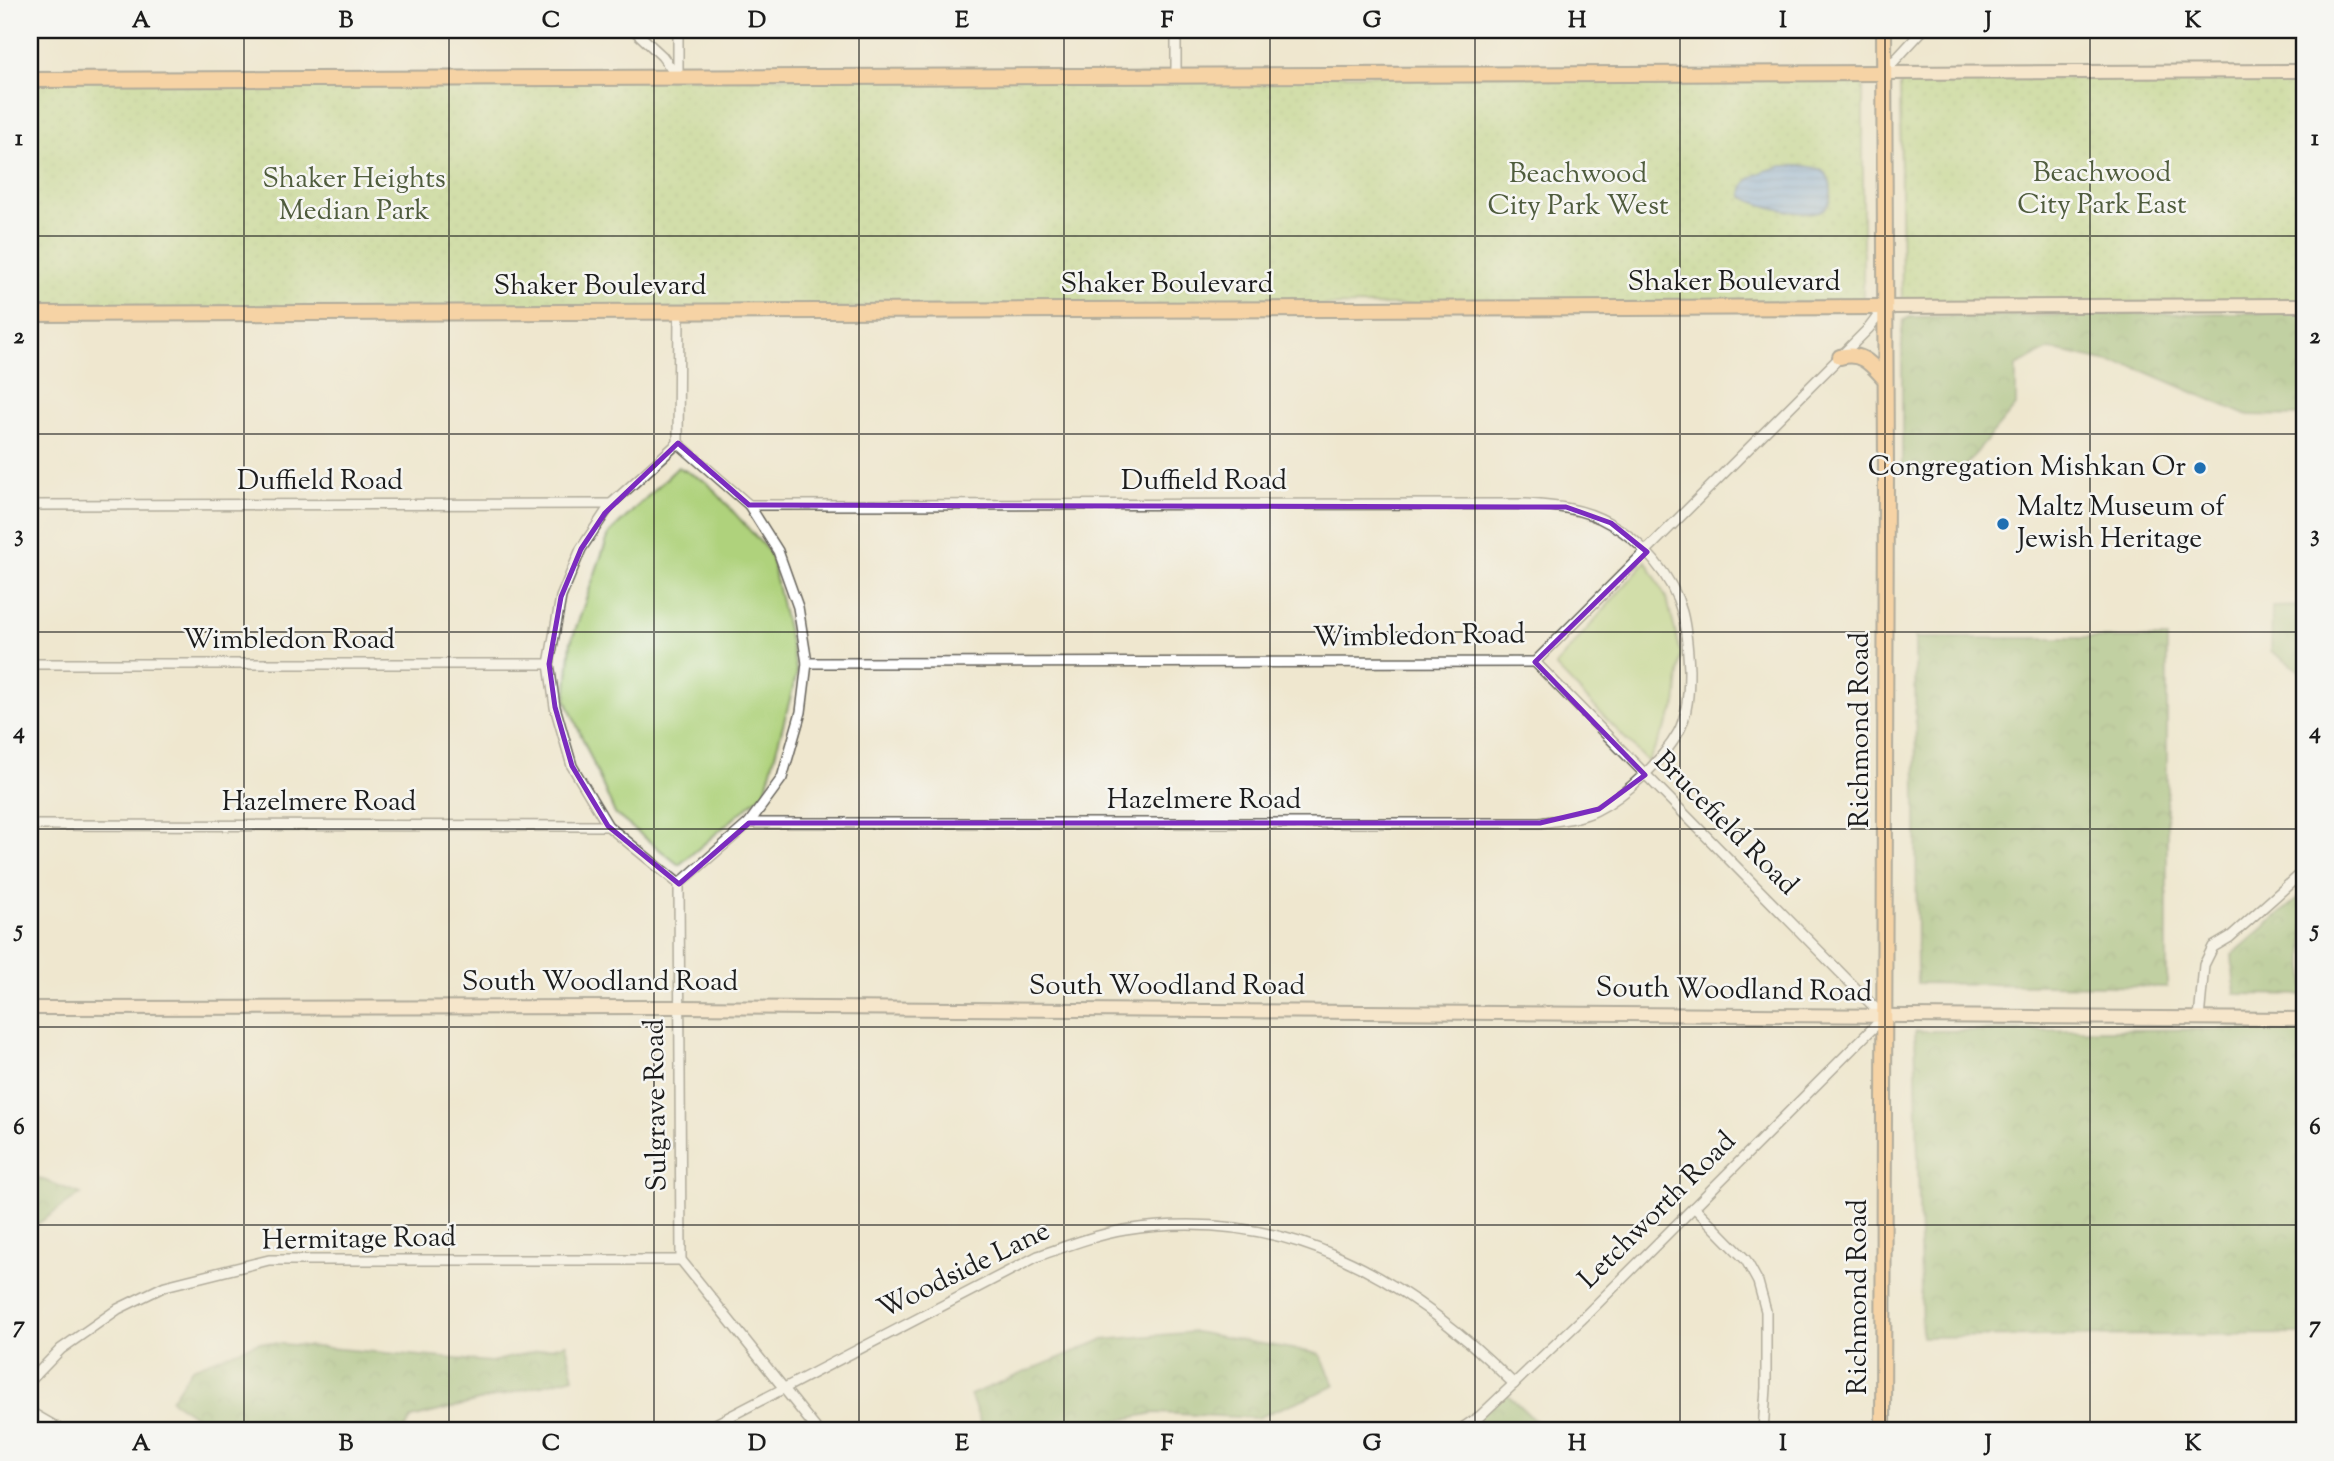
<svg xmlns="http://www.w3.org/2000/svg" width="2334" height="1461" viewBox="0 0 2334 1461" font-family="'Sorts Mill Goudy',serif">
<defs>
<pattern id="forest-crowns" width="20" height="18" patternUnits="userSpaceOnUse" patternTransform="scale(1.75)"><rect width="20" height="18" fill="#8bb46b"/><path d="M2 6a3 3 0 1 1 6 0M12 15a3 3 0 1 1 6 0" fill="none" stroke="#719257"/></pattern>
<pattern id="park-dots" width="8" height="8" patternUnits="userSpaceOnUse" patternTransform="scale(1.75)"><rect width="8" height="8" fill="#afd27b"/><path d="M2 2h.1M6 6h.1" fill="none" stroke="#96b46a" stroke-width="1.8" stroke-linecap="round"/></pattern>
<pattern id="water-rules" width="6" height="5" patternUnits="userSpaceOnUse" patternTransform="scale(1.75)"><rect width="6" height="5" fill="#79a8e3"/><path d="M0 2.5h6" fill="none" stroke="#6288b7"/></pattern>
</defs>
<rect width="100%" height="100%" fill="#f6f6f2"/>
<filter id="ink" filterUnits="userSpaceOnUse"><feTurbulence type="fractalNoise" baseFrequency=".0143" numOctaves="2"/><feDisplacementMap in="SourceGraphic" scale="14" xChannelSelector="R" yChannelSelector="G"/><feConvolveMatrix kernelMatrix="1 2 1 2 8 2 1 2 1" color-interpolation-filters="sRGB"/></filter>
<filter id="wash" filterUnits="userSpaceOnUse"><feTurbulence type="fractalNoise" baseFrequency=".00686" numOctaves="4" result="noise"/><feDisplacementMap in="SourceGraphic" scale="28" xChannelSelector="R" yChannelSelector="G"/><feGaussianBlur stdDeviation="1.57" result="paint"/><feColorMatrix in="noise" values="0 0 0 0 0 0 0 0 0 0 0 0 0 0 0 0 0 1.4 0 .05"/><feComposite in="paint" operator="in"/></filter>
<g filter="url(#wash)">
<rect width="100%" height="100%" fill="#efe7cf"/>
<!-- grass -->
<g fill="#afd27b" stroke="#66774c" stroke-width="2">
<polygon points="678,467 707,482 770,553 797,673 765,792 679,865 615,814 566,700 571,642 609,534"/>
<polygon points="1646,561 1667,599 1681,654 1676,706 1648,762 1555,666"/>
</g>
<!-- forest -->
<g fill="url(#forest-crowns)" stroke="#546844" stroke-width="2">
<polygon points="2304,312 2304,416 2246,415 2137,368 2049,349 2016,366 2016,406 1960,472 1902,471 1902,330 1904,320 1910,317"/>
<polygon points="2304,606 2304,671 2300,671 2271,651 2272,607"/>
<polygon points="1915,638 2167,638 2167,987 1917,983"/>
<polygon points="2304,893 2304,995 2235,994 2232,955"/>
<polygon points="2304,1029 2304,1334 1922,1337 1915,1031"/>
<polygon points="30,1175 81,1194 30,1229"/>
<polygon points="1195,1332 1320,1354 1335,1386 1257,1418 1155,1413 1065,1431 984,1431 970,1395 1102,1340"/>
<polygon points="259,1342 491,1362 566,1344 574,1377 412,1418 403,1431 217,1431 171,1400 192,1368"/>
<polygon points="1505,1392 1546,1431 1458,1431"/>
</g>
<!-- park -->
<g fill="url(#park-dots)" stroke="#66774c" stroke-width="2">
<polygon points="1863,73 1863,302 30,314 30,80"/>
<polygon points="2304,77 2304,302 1902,303 1900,86 1903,79"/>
</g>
<!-- water -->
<path fill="url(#water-rules)" stroke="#4a6280" stroke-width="2" d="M1782 166C1804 166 1832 162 1831 192 1830 200 1830 206 1822 210 1804 218 1760 206 1743 197 1738 177 1767 170 1782 166Z"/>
</g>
<g filter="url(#ink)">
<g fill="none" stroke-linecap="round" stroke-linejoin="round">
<defs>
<g id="street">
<polyline points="634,30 662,56 678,78"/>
<polyline points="1176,30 1176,76"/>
<polyline points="1885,71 1923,30"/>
<polyline points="678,76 678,30"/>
<polyline points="679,311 678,443 749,505 778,551 798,607 807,663 801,712 782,778 749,823 679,884"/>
<polyline points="678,443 611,504 581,549 561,597 549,664 555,707 572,766 608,826 679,884"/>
<polyline points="30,505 611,504"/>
<path d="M749 505 1526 504C1556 506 1583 508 1609 523 1641 540 1673 577 1682 612 1687 631 1688 650 1689 670 1689 690 1688 715 1678 733 1663 760 1625 796 1597 810 1580 819 1559 820 1540 823H749"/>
<polyline points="807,663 1535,662 1869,328 1884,308"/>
<polyline points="30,664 549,664"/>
<polyline points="30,825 608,826"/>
<polyline points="679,884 681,1260 818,1431"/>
<polyline points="2199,1019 2204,965 2213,947 2230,937 2304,871"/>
<polyline points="1694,1207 1746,1260 1758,1282 1766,1311 1766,1388 1763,1431"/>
<polyline points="30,1381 61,1349 118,1309 165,1286 269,1260 681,1260"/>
<polyline points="30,1412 63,1431"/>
<path d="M702 1431 1038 1256C1067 1246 1095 1235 1125 1230 1284 1205 1405 1275 1514 1384"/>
<polyline points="1458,1431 1480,1416 1581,1320 1884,1017 1535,662"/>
</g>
<g id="secondary">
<polyline points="1884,73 2304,71"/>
<polyline points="1884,307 2304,305"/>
<polyline points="30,1008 679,1007 2304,1019"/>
</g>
<g id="primary">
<polyline points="30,80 1884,73"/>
<polyline points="30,314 1884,307"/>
<path d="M1840 357C1861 351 1871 364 1884 378"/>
<polyline points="1883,1431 1886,470 1884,30"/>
</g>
</defs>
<!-- street casing -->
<use href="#street" stroke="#66635b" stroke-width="12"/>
<!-- secondary casing -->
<use href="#secondary" stroke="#66635b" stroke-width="16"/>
<!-- primary casing -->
<use href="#primary" stroke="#66635b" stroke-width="18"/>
<!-- street -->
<use href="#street" stroke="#fff" stroke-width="9"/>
<!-- secondary -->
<use href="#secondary" stroke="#ffe4c6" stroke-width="12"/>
<!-- primary -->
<use href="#primary" stroke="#ffbb71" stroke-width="14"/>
</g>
</g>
<!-- marked area -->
<path d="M0 0H2334V1461H0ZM678 443 749 505 1566 507 1611 523 1647 552 1535 662 1645 775 1599 809 1540 823H749L679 884 608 826 572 766 555 707 549 664 561 597 581 549 605 513Z" fill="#efe7cf" fill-opacity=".55" fill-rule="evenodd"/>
<path fill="none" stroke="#7b2cbf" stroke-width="5" stroke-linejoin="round" d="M678 443 749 505 1566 507 1611 523 1647 552 1535 662 1645 775 1599 809 1540 823H749L679 884 608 826 572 766 555 707 549 664 561 597 581 549 605 513Z"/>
<!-- grid -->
<path fill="none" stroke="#1c1c1c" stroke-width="2" stroke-opacity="0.55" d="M244 30V1431M449 30V1431M654 30V1431M859 30V1431M1064 30V1431M1270 30V1431M1475 30V1431M1680 30V1431M1885 30V1431M2090 30V1431M30 236H2304M30 434H2304M30 632H2304M30 829H2304M30 1027H2304M30 1225H2304"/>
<!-- markers -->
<g fill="#1f6fb2" stroke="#f6f6f2" stroke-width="2.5">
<circle cx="2200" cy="468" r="7"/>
<circle cx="2003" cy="524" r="7"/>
</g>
<g text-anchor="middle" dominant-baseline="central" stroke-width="5" stroke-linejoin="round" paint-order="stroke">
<!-- park labels -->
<g font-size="28" fill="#4f5c3d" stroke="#f6f6f2">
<text x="2102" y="174">Beachwood<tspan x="2102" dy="32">City Park East</tspan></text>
<text x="1578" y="175">Beachwood<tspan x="1578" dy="32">City Park West</tspan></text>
<text x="354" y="180">Shaker Heights<tspan x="354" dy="32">Median Park</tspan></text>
</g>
<!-- street labels -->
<g font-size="28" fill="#1c1c1c" stroke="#f6f6f2">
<text x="1734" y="283">Shaker Boulevard</text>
<text x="1167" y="285">Shaker Boulevard</text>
<text x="600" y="287">Shaker Boulevard</text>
<text x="320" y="482">Duffield Road</text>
<text x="1204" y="482">Duffield Road</text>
<text transform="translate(1419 637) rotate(-1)">Wimbledon Road</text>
<text x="289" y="641">Wimbledon Road</text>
<text transform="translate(1861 730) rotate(-90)">Richmond Road</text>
<text x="1204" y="801">Hazelmere Road</text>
<text x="319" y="803">Hazelmere Road</text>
<text transform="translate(1725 824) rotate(45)">Brucefield Road</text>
<text x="600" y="983">South Woodland Road</text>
<text x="1167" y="987">South Woodland Road</text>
<text transform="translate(1734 991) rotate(1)">South Woodland Road</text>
<text transform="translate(657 1105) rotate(-91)">Sulgrave Road</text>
<text transform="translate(1658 1211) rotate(-45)">Letchworth Road</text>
<text transform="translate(359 1240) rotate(-1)">Hermitage Road</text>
<text transform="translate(964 1271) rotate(-26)">Woodside Lane</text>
<text transform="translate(1859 1297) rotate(-90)">Richmond Road</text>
</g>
<!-- poi labels -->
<g font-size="28" fill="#1c1c1c" stroke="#f6f6f2" text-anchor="end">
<text x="2186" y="468">Congregation Mishkan Or</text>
<text x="2017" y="508" text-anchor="start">Maltz Museum of<tspan x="2017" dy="32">Jewish Heritage</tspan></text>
</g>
</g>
<!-- margin -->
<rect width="2334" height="1461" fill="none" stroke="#f6f6f2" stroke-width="77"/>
<rect x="38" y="38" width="2258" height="1384" fill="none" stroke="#1c1c1c" stroke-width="2.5"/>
<g font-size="23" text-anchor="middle" font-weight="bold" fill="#1c1c1c">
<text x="141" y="27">A</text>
<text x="346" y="27">B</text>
<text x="551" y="27">C</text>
<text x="757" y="27">D</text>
<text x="962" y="27">E</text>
<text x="1167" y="27">F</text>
<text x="1372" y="27">G</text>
<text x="1577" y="27">H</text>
<text x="1783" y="27">I</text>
<text x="1988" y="27">J</text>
<text x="2193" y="27">K</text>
<text x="19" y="145">1</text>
<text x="2315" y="145">1</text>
<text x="19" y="343">2</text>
<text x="2315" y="343">2</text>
<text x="19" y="541">3</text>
<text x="2315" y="541">3</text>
<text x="19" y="738">4</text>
<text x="2315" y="738">4</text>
<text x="19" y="936">5</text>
<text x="2315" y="936">5</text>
<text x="19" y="1134">6</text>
<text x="2315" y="1134">6</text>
<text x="19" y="1332">7</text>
<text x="2315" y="1332">7</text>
<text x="141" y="1450">A</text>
<text x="346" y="1450">B</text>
<text x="551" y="1450">C</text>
<text x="757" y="1450">D</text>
<text x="962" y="1450">E</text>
<text x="1167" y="1450">F</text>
<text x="1372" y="1450">G</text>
<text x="1577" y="1450">H</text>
<text x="1783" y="1450">I</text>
<text x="1988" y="1450">J</text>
<text x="2193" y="1450">K</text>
</g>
</svg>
